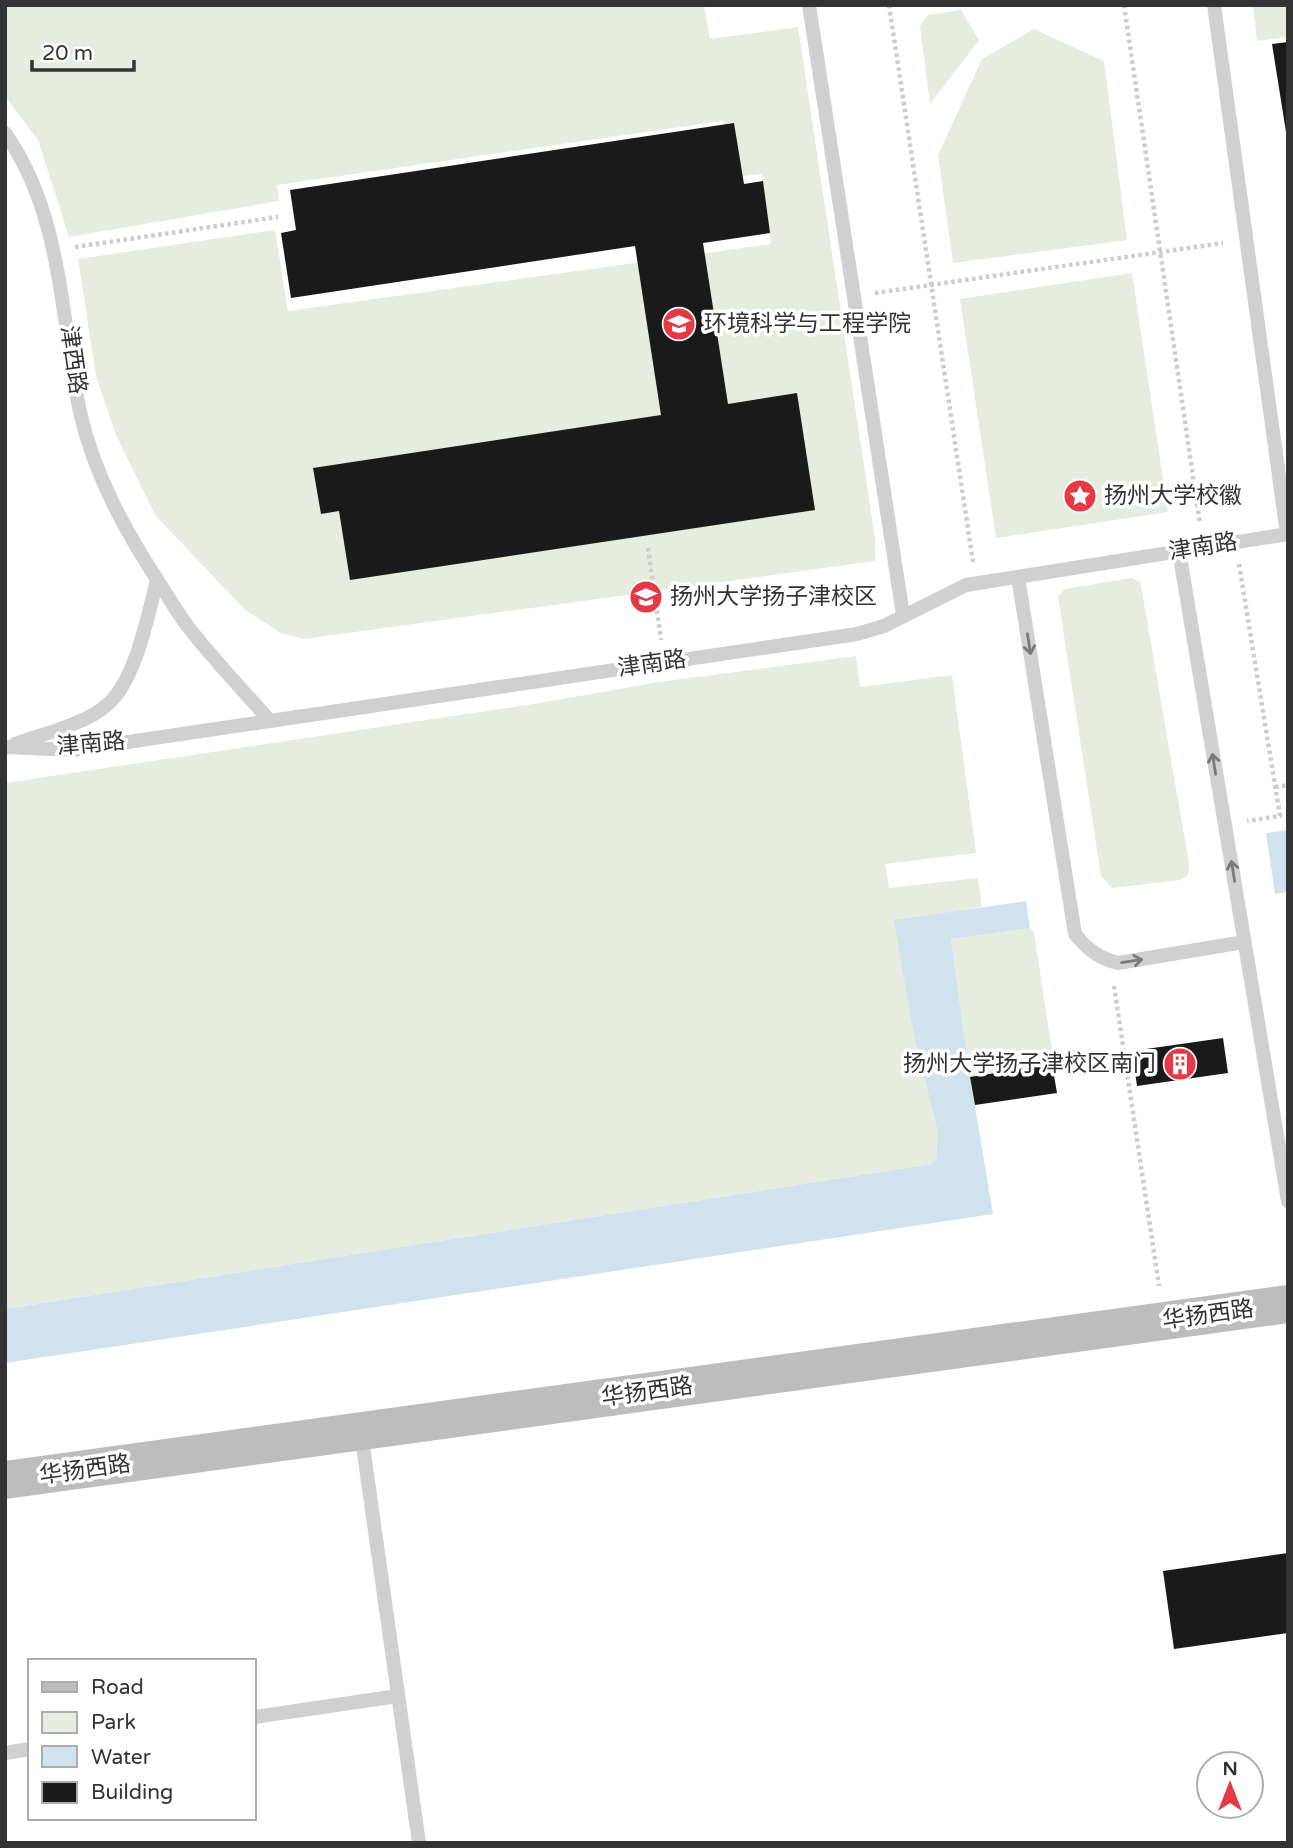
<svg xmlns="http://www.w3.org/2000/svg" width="1293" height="1848" viewBox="0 0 1293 1848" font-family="'Varela Round','Noto Sans SC',sans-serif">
<rect width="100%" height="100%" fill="#fff"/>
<!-- green -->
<g fill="#e6ecdf">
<polygon points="5,5 704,5 710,39 798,27 875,539 875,561 304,639 281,633 245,610 155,515 116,435 96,376 78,259 275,230 288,311 771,244 762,174 733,177 723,121 277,185 279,201 69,237 38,140 5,96"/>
<polygon points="1253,5 1288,5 1288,37 1257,41"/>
<polygon points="961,10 979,40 930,104 920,26 928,15"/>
<polygon points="1034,29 1104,61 1127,240 953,263 938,155 982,59"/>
<polygon points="1132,273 1168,512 996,538 960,299"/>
<polygon points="1132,578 1140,582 1142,591 1189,864 1188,875 1180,880 1112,888 1101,876 1058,597 1065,589"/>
<polygon points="856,656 860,687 952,675 976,853 885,864 889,888 978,878 982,907 895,921 914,1037 938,1133 936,1160 932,1164 5,1309 5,783 534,704 659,682"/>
<polygon points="1030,928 1034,932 1054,1064 970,1077 951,939"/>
</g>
<!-- water -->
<g fill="#cfe2ee">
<polygon points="1288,830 1288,892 1275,894 1266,833"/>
<polygon points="1026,901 1030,928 951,939 970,1077 993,1214 5,1363 5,1309 932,1164 936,1160 938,1133 914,1037 894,920"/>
</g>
<!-- building -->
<g fill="#1a1a1a">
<polygon points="1288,42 1288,132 1286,132 1272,44"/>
<polygon points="734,123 744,184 763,181 770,233 703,243 728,404 797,393 815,510 350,580 339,511 321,514 313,468 661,415 635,246 291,298 281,233 296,230 290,190"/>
<polygon points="1223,1038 1228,1073 1137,1086 1132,1051"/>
<polygon points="1052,1064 1057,1093 975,1105 970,1077"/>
<polygon points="1288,1553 1288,1633 1174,1649 1163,1571"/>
</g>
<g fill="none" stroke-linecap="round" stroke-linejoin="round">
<!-- path -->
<g stroke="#cdcdcd" stroke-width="4.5" stroke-dasharray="3.5 3.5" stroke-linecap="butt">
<polyline points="889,5 973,562"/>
<polyline points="1124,5 1200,524"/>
<polyline points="75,247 278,217"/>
<polyline points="875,293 1223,243"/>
<polyline points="648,548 661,640"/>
<polyline points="1239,564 1280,816 1247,821"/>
<polyline points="1275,787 1288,785"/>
<polyline points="1114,986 1159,1286"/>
</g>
<!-- lane -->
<g stroke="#d0d0d0" stroke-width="14">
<polyline points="809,5 903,615"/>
<polyline points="1214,5 1287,534"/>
<path d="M5 133C63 215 60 317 80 412 94 474 125 531 160 584 169 598 178 614 189 628 214 660 242 689 269 720"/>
<polyline points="1179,551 1288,1201"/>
<path d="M1018 577 1075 934C1087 949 1098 958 1118 963L1244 942"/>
<path d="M15 744C42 734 87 724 108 704 136 679 148 615 157 580"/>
<polyline points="5,747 74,750 857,634 884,626 966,585 1288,534"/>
<polyline points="361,1432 419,1843"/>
<polyline points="254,1717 398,1696"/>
<polyline points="5,1753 30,1749"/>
</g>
<!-- secondary -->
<polyline stroke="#bdbdbd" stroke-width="38" points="5,1480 1288,1304"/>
</g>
<!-- one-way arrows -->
<defs><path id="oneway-shaft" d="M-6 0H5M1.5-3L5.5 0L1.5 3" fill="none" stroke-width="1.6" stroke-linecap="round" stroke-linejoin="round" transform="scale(1.75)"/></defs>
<g stroke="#7a7a7a">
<use href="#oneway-shaft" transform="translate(1029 644) rotate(81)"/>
<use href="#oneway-shaft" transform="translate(1214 764) rotate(-99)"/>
<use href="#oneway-shaft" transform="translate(1233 871) rotate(-99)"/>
<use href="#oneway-shaft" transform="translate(1132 961) rotate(-9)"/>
</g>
<!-- icons -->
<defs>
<symbol id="university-disc" viewBox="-11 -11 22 22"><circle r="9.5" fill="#e63946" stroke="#fff"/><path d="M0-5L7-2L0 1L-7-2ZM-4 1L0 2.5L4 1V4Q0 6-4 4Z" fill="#fff"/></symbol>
<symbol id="sight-disc" viewBox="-11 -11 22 22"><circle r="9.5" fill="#e63946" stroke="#fff"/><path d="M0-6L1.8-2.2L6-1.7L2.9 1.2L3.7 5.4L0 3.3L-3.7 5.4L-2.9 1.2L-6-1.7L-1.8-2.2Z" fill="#fff"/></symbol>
<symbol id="building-disc" viewBox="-11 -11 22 22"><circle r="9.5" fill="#e63946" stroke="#fff"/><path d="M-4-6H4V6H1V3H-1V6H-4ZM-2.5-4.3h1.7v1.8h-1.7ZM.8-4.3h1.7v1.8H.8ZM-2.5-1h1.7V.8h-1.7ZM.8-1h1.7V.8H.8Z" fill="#fff"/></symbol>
</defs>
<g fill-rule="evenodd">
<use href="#university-disc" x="660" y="305" width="38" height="38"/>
<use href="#sight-disc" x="1061" y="477" width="38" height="38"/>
<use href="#university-disc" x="627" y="578" width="38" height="38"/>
<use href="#building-disc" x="1161" y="1045" width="38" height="38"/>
</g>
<g text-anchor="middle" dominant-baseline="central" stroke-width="7" stroke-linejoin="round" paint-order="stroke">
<!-- poi labels -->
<g font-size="23" fill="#333" stroke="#fff" text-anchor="start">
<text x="704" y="324">环境科学与工程学院</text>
<text x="1104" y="496">扬州大学校徽</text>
<text x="670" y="597">扬州大学扬子津校区</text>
<text x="1156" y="1064" text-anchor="end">扬州大学扬子津校区南门</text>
</g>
<!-- street labels -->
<g font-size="23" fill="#333" stroke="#fff">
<text transform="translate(73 360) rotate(82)">津西路</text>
<text transform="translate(1203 547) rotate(-9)">津南路</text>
<text transform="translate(652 664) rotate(-8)">津南路</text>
<text transform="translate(91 744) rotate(-5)">津南路</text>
<text transform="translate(1208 1315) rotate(-8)">华扬西路</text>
<text transform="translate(647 1392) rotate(-8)">华扬西路</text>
<text transform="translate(85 1470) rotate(-8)">华扬西路</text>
</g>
</g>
<!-- border -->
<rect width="1293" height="1848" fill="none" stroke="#333333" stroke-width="14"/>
<!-- legend -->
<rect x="28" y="1659" width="228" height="161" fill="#ffffff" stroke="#adadad" stroke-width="2"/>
<rect x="42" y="1682" width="35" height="10" fill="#bdbdbd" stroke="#adadad" stroke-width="2"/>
<text x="91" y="1694" font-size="21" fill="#333333">Road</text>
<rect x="42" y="1712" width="35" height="21" fill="#e6ecdf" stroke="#adadad" stroke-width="2"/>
<text x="91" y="1729" font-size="21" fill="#333333">Park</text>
<rect x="42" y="1746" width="35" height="21" fill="#cfe2ee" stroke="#adadad" stroke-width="2"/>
<text x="91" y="1764" font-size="21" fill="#333333">Water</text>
<rect x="42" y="1782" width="35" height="21" fill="#1a1a1a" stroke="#adadad" stroke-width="2"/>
<text x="91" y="1799" font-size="21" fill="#333333">Building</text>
<!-- north arrow -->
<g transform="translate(1230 1785)"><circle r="33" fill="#ffffff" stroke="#adadad" stroke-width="2"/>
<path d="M0-5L12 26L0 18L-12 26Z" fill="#e63946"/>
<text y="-10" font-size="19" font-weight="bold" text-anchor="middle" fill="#333333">N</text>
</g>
<!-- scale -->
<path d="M32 60v10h102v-10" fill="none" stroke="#333333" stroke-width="3.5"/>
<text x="42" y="60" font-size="21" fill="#333333" stroke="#ffffff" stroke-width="5" paint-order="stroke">20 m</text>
</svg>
